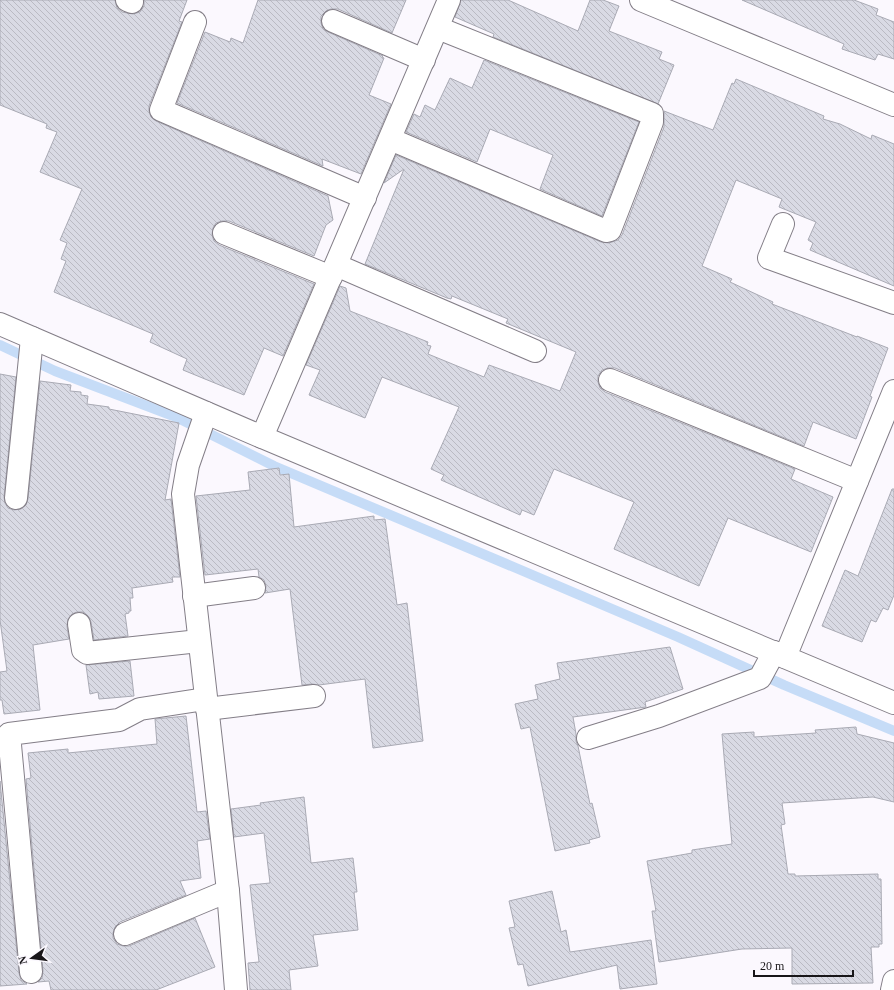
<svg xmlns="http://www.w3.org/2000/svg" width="894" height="990" viewBox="0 0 894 990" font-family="Georgia,serif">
<defs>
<pattern id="building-back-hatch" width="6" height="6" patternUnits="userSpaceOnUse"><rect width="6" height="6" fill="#d9dae4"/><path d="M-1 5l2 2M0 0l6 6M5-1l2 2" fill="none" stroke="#babac3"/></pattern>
</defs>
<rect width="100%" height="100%" fill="#fbf8fe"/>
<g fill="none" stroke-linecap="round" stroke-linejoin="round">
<!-- stream -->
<polyline stroke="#c6dcf7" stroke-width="10" points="0,345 55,371 176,417 274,466 516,568 678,637 784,685 894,731"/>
</g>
<!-- building -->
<g fill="url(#building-back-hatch)" stroke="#a9aab4">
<polygon points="0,0 115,0 117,8 122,12 133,14 140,12 144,6 144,0 187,0 179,21 182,22 149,106 149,111 151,117 156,121 328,196 333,220 326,225 314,256 229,221 222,221 216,223 213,228 212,235 214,241 219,245 314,284 283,356 264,348 244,395 183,370 187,359 150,342 153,334 54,292 66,261 61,259 67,243 60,240 82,189 40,172 57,132 46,128 47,124 0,105"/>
<polygon points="258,0 406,0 392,33 338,9 331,9 326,11 321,16 321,23 323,29 328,32 383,56 382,57 384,58 369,95 391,104 361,174 322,159 323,166 177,103 205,32 230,42 231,38 243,43"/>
<polygon points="461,0 508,0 578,31 590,0 603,0 619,6 609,31 662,52 659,59 674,65 658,104 493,37 494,34 455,17"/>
<polygon points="742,0 854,0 878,9 876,15 894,22 894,59 878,54 875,60 842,49 844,44"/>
<polygon points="484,60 639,122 602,216 540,189 553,155 490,129 477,162 406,132 414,114 420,117 425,105 435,110 450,78 472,88"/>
<polygon points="736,79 824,116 823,119 840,124 871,139 872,135 894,144 894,286 810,250 813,243 808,240 816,222 779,207 782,199 736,180 702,266 732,279 730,282 773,302 772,304 857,337 857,336 888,348 870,396 872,397 856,439 813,422 804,446 615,368 608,368 602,370 598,376 598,382 600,388 605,392 795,469 791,479 833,497 811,552 728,518 699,586 614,549 634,502 554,469 534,515 522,510 520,515 441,480 444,475 431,469 459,407 382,377 365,418 309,395 320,370 306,365 340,286 346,288 350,311 428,342 427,345 431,346 428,354 484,377 489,365 560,391 576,352 506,323 508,319 452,296 451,299 447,298 365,264 404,169 384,183 396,155 601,242 609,243 618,240 622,235 664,127 664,111 713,130 732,83 734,84"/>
<polygon points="0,374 16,377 4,497 5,503 8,508 14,510 21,509 26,505 28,499 40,381 71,385 70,391 81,392 81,395 88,396 87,404 109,407 109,409 179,423 165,500 171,499 180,577 172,577 173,582 132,588 133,598 130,598 131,611 129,611 129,613 125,614 128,636 94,640 91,622 88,616 83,612 77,612 72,614 68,619 67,626 69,639 33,645 40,710 4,714 2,700 0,700 0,672 7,671 0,620"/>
<polygon points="279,468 280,475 289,474 294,527 374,516 374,520 385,519 397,605 407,603 423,741 373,748 365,679 319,685 312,684 302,685 290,589 265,593 266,586 264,580 259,577 258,569 205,575 196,496 250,490 248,472"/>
<polygon points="892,489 894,489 894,595 888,610 883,608 876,622 871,620 862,642 822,626 845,570 858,576"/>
<polygon points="670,647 683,689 645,702 646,707 573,717 576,734 576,741 578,746 590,804 592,803 600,837 589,840 590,843 555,851 530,727 521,729 515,704 538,699 535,685 560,679 557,663"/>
<polygon points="130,661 134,696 99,699 98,692 90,694 86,665"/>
<polygon points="186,716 197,812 206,811 210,839 197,841 201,878 180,881 186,895 120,922 115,927 113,933 113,938 117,944 123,946 129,946 195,918 215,967 156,990 51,990 49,981 38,982 42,978 43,971 26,779 31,778 28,753 68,749 68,753 157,744 155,719"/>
<polygon points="856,727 857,734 894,743 894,802 873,797 782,803 785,824 781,825 788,874 795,874 795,876 878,874 878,879 881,879 882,944 879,944 879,947 871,947 873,983 792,984 792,948 742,949 659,962 652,911 656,911 647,861 692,853 692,850 732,844 722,734 754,732 754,737 816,733 815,730"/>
<polygon points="0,781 19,973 21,980 27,984 0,986"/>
<polygon points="304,797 311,863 353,858 357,892 354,892 358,930 313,935 318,966 289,970 291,990 250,990 248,963 259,962 250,885 270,883 264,833 234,837 231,809 261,805 260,803"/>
<polygon points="552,891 561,932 566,930 570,952 651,940 657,984 620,989 617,965 528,986 523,964 518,965 509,928 515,927 509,901"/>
</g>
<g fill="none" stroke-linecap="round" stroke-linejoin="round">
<defs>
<g id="minor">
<polyline points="127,0 132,2"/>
<polyline points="641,0 894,105"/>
<polyline points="333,21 424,60"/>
<polyline points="195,22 161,110 365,198"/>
<polyline points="390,139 606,231 610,230 652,122 652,114 438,28"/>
<polyline points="783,224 769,258 894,303"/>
<polyline points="224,233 331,277"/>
<polyline points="336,265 535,351"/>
<polyline points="0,324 262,437 894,703"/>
<polyline points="610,380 857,481"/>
<polyline points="206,413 188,465 183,494 228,891 236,990"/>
<polyline points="262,437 449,0"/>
<polyline points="16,498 32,338"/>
<polyline points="194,596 254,588"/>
<polyline points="79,624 83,650 87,653 199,641"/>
<polyline points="785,657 894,391"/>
<polyline points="207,709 314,696"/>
<polyline points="588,738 659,716 760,678 774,652"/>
<polyline points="125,934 228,891"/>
<polyline points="31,972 9,734 119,720 140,709 205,699"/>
<polyline points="892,990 894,981"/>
</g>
</defs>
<!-- minor casing -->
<use href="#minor" stroke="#837e87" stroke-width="24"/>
<!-- minor -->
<use href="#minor" stroke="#fff" stroke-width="22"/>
</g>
<!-- north arrow -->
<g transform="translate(32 958) rotate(256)" stroke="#fbf8fe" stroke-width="3" paint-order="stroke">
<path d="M0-3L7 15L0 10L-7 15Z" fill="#181619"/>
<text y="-6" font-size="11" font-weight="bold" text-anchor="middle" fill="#181619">N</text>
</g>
<!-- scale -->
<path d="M754 970v6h99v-6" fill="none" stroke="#181619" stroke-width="2"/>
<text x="760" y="970" font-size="12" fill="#181619" stroke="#fbf8fe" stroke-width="3" paint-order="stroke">20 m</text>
</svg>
